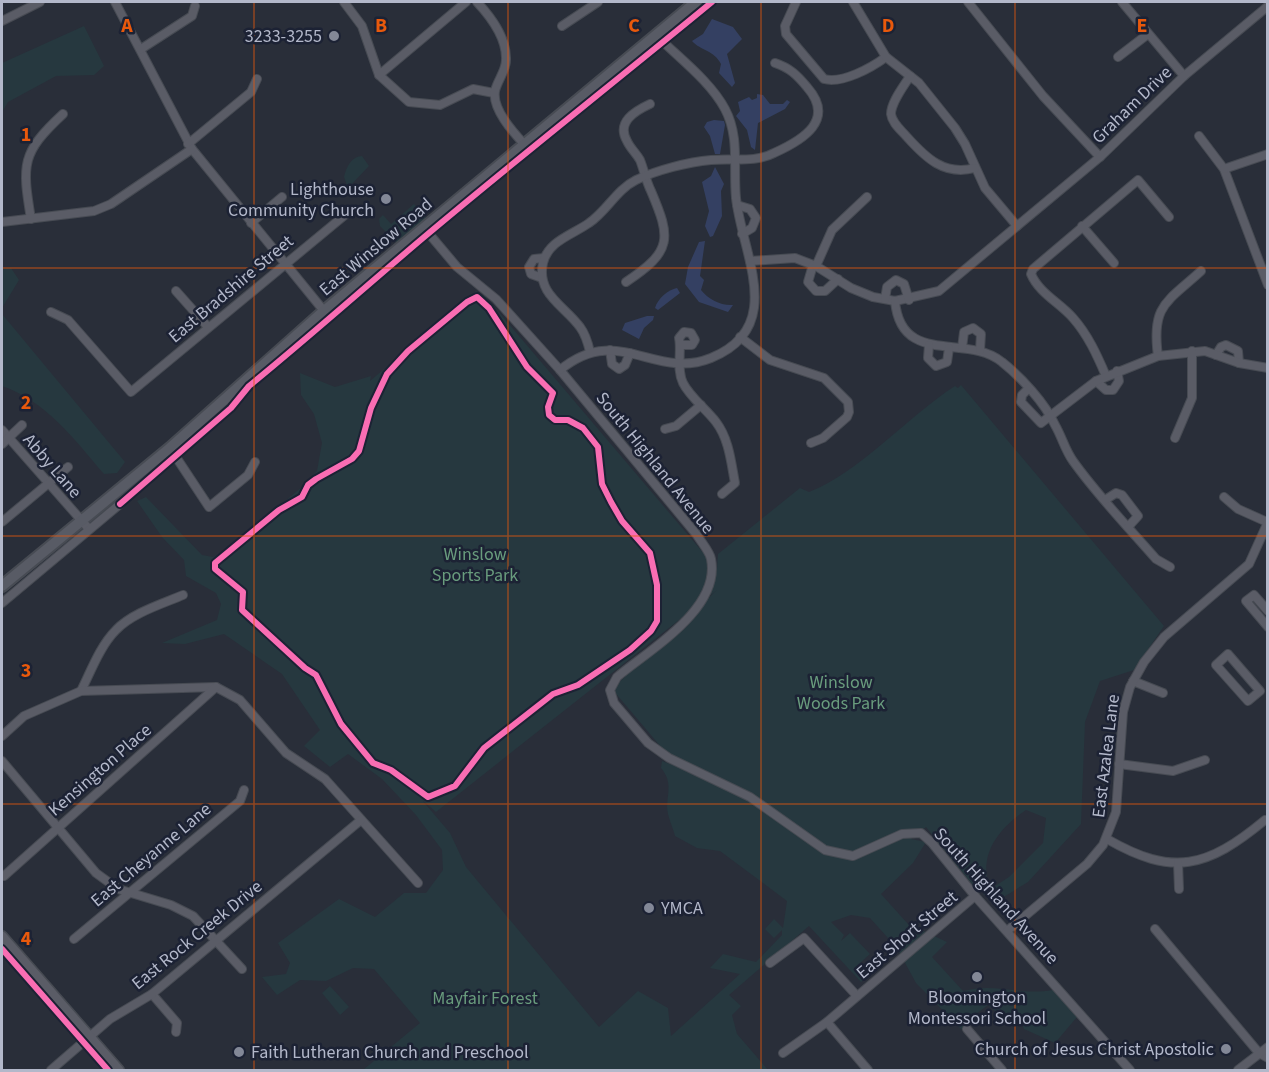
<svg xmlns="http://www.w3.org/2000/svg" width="1269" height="1072" viewBox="0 0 1269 1072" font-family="'Source Sans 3',sans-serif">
<rect width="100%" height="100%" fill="#292e39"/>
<!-- green -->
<g fill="#26383f" fill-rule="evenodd">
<polygon points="84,26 104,66 94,75 56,76 8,102 2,112 2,63"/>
<path d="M362 156 369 166 348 188 344 177C346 167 352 156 362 156Z"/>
<polygon points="414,204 427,219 402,243 396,242 380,226 379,219 383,215 391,224"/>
<polygon points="11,268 19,280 2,308 2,269"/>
<path d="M476 291 485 296 717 569 718 554 800 488 809 492C859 473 907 417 955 386L958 388 961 385 1164 626 1134 670 1100 681 1085 722 1081 824 1028 882 997 901 983 894 1009 877 1043 843 1046 818 1026 810C1001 827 980 851 988 883L975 888 926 827 911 839 926 842 913 863 881 894 917 934 921 930 947 942 932 957 963 991C996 982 1018 996 1053 990L1077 1017 1055 1043 1024 1029 1018 1013 999 1014 988 1005 968 1020 962 1030 916 983 897 948 870 918 851 915 831 922 844 935 841 941 850 933 870 954 860 963 869 975 861 982 809 926 729 995 741 1006 732 1015 737 1034 768 1070H363L420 1023 374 969 353 968 326 981 300 980 277 995 262 977 286 974 290 963 278 943 339 899 375 917 404 893H426L443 870 442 850 416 815 382 779 348 754 330 767 304 746 320 730 282 674 224 634 185 644 162 643 217 620 221 604 216 593 186 576 184 560 162 537 137 501 146 497 202 555 213 557 231 546 302 487 317 471 322 443 314 414 301 395 300 373 335 387 371 376 370 381ZM717 590 612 689 678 767 662 761 661 768C672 781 668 791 667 806 667 816 673 827 675 836L697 848 720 851 787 901 783 928 774 919 765 929 774 938 782 930V935L756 962 723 954 710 968 740 974 671 1036 668 1008 638 991 599 1027 466 867 450 833 422 800 436 812Z"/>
<path d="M2 314 125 462 117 473 104 474C74 439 46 401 2 386Z"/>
<polygon points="330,986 349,1007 340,1015 322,993"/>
</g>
<!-- water -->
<g fill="#344062">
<path d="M712 19 733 27 742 39 727 54 735 83 732 87 719 73 721 64C714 50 701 51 692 41L703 34Z"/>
<polygon points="757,94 763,95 770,104 783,104 787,100 790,102 785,109 758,123 755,150 751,147 747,130 736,116 740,111 738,102 749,97 752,100 757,98"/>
<polygon points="714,120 724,121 725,125 720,154 715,154 710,136 704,127 707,122"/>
<polygon points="715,167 724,184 721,191 722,216 713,236 710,237 705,226 709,211 702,182 711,176"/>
<path d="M705 241 700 276 704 280 701 290C708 299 721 306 733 305L728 312 699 302 685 284 688 267 699 242Z"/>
<path d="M677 288 680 293 658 310 655 308C658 298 668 290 677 288Z"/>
<polygon points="647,316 654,316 653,320 644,328 639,339 622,330 625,323"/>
</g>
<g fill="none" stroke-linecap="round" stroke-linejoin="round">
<defs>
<g id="minor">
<polyline points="115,2 192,149 324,311"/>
<polyline points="344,2 362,26 379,75 409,102 440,105 473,89 494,93"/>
<path d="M477 2C491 17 507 38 506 60 506 71 497 81 495 91 492 109 513 132 524 144"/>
<path d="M796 2 785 26 786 34 824 79C842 84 871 68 886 57"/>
<polyline points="853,2 886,57 919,83 955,128 965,144 985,188 1017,226"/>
<polyline points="968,2 1043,96 1100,157"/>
<polyline points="1122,2 1184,76"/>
<polyline points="2,21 40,2"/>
<polyline points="562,26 598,2"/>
<polyline points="141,49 192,16 195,6"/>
<polyline points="1118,57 1148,34"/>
<polyline points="379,75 466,2"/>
<path d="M910 76C904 86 891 102 891 114 892 123 901 130 907 137 926 158 944 176 975 168"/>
<polyline points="1199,136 1224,169 1268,285"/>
<polyline points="188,144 251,92 257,79"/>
<polyline points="1224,169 1268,154"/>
<polyline points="737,205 750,209 756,218 752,228 742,234"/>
<path d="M31 219C22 164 21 153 63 114"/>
<polyline points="2,222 94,211 111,204 192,149"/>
<polyline points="251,223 282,197"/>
<polyline points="1082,226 1114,263"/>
<path d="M425 229 457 267 496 299 560 370 697 535C701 542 710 552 711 559 721 609 649 650 617 677L610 690 614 703 648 743 669 758 750 797 825 850 853 856 902 834 921 833 932 843 975 896 1130 1070"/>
<polyline points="750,261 795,258 816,266 851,288 873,297 895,301 939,291 1100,157 1184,76 1268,6"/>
<polyline points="813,265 808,282 816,291 825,291 838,279"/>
<polyline points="816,266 832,230 867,197"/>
<polyline points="542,278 531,274 529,267 534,259 544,258"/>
<path d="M626 282C673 251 671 238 651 191 646 181 644 170 640 160 636 153 630 148 627 141 616 122 635 111 650 104"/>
<polyline points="176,291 208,327"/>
<polyline points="885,299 887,287 896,280 904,284 909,300"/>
<path d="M895 301C901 367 967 333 1002 362 1021 377 1045 403 1055 425 1062 437 1065 450 1073 461 1098 496 1128 527 1156 559L1170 567"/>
<polyline points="51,312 68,320 131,392 351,210"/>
<polyline points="740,337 770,360 824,378 848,402 849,412 847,417 823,438 811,443"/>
<path d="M682 345H692L695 340 691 333 684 332 679 338C682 351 676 369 683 383 690 397 706 409 716 422 729 439 731 462 735 483L722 494"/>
<polyline points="929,345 928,358 936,366 947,362 949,348"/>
<polyline points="962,348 964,332 973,328 981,334 980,350"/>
<polyline points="610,350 612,364 619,369 625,365 630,353"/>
<path d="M590 352C588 343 586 335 580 327 565 306 536 294 543 263 548 241 572 235 589 223 607 211 616 190 636 180 657 170 688 162 711 160 733 158 755 163 774 153 803 140 836 120 807 87 797 75 790 68 775 63"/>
<polyline points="1216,355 1221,347 1226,345 1238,351 1239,363"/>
<path d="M1158 356C1151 305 1167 302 1201 271"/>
<path d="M560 370C618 322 654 381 711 358 787 327 742 254 736 198 733 167 740 137 725 109 710 81 679 58 657 36"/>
<path d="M1106 376C1097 355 1088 335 1073 318 1060 303 1039 293 1031 274L1033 269 1138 180 1169 217"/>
<polyline points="1096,381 1106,390 1113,390 1119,381 1117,371"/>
<polyline points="1028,389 1022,395 1021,402 1041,423 1096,381 1158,356 1205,351 1239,363 1268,368"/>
<polyline points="665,429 676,426 701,405"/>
<polyline points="2,430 89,529"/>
<polyline points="1175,438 1192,398 1192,351"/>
<polyline points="2,444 22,425"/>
<polyline points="170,448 209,507 248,475 255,462"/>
<polyline points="1224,497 1238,509 1267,522"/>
<polyline points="1105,500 1116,493 1122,495 1138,516 1128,527"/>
<polyline points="2,522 68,467"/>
<polyline points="2,603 120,504"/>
<polyline points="1268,611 1254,595 1246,601 1268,627"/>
<polygon points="1228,654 1260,691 1248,701 1216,665"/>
<polyline points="1133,681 1163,693"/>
<path d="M81 691C91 671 100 646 116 630 132 613 162 604 183 595"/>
<polyline points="2,736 24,716 81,691 216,687 240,700 286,753 325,779 418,883"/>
<polyline points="2,761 96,873 118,889 171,905 193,916 242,969"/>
<polyline points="1119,764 1173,771 1205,760"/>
<path d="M1107 839C1173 877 1207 868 1265 820"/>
<polyline points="1178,863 1179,889"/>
<polyline points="4,876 216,687"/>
<polyline points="1155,929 1259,1053 1268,1058"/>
<polyline points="1007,931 1087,864 1103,845 1116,812 1123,712 1130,687 1144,662 1164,637 1249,564 1268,522"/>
<polyline points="74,939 240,801 244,790"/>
<polyline points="770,963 804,938 857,996"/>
<polyline points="152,994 177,1023 176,1032"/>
<polyline points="827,1022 868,1070"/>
<polyline points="967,1029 1002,1070"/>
<polyline points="783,1053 827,1022 975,896"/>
<polyline points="51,1070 110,1019 152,994 361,820"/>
<polyline points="1238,1070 1268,1047"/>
</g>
<polyline id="tertiary" points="2,936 119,1070"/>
<polyline id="secondary" points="2,586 170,448 324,311 696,2"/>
</defs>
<!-- minor casing -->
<use href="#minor" stroke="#474b53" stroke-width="10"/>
<!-- tertiary casing -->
<use href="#tertiary" stroke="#474b53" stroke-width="12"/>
<!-- secondary casing -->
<use href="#secondary" stroke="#474b53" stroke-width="14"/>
<!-- minor -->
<use href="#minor" stroke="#5a5c66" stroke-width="8"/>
<!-- tertiary -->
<use href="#tertiary" stroke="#5a5c66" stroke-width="9"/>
<!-- secondary -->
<use href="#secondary" stroke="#585b65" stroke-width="10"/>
<defs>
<g id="cycleway">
<polygon points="477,297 489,308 527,367 553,393 548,407 549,415 555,420 568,420 583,428 598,447 602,484 611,502 622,521 650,553 657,585 657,621 651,631 630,650 578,685 553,694 484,748 455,786 428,797 391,770 373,763 341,724 316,675 305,668 242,610 243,592 215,569 215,563 279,510 302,497 308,485 316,479 352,459 359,451 371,408 387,374 408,351 467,302"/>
<path d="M120 504 231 408 249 386C308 338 365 287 423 238 518 158 616 81 712 2"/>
<polyline points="2,949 108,1070"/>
</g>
</defs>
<!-- cycleway casing -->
<use href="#cycleway" stroke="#1c2234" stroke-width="10"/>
<!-- cycleway -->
<use href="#cycleway" stroke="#f96db3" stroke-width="6"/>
</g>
<!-- grid -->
<path fill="none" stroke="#e8590c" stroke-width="1.5" stroke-opacity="0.55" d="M254 2V1070M508 2V1070M761 2V1070M1015 2V1070M2 268H1268M2 536H1268M2 804H1268"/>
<!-- markers -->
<g fill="#838897" stroke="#1c2234" stroke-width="2">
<circle cx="334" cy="36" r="6"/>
<circle cx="386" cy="199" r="6"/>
<circle cx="649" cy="908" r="6"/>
<circle cx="977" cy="977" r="6"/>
<circle cx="1226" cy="1049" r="6"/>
<circle cx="239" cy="1052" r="6"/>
</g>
<g text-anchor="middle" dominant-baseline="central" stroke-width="5" stroke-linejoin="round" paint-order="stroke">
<!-- poi labels -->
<g font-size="18" fill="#b3b8ca" stroke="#1c2234" text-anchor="end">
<text x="322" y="36">3233-3255</text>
<text x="374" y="189">Lighthouse<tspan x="374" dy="21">Community Church</tspan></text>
<text x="661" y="908" text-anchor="start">YMCA</text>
<text x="977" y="997" text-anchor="middle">Bloomington<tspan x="977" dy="21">Montessori School</tspan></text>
<text x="1214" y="1049">Church of Jesus Christ Apostolic</text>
<text x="251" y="1052" text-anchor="start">Faith Lutheran Church and Preschool</text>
</g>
<!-- street labels -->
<g font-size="18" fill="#b3b8ca" stroke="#1c2234">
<text transform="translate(1132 105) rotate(-44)">Graham Drive</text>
<text transform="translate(376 247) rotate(-40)">East Winslow Road</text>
<text transform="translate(231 289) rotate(-40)">East Bradshire Street</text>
<text transform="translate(655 463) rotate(51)">South Highland Avenue</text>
<text transform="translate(52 466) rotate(49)">Abby Lane</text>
<text transform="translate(1106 756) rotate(-83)">East Azalea Lane</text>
<text transform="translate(100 770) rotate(-41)">Kensington Place</text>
<text transform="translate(151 855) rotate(-40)">East Cheyanne Lane</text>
<text transform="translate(996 896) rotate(48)">South Highland Avenue</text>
<text transform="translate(197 935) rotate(-39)">East Rock Creek Drive</text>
<text transform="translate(907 935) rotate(-40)">East Short Street</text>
</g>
<!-- park labels -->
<g font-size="18" fill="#699c7d" stroke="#1c2234">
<text x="475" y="554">Winslow<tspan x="475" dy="21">Sports Park</tspan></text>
<text x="841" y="682">Winslow<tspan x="841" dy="21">Woods Park</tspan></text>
<text x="485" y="998">Mayfair Forest</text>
</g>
</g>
<g font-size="20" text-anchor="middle" font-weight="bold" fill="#e8590c" stroke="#1c2234" stroke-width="5" stroke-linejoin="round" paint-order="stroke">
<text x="127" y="32">A</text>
<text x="381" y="32">B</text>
<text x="634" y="32">C</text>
<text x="888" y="32">D</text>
<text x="1142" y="32">E</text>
<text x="26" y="141">1</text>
<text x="26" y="409">2</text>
<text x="26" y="677">3</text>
<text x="26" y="945">4</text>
</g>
<!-- border -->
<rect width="1269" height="1072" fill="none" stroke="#b3b8ca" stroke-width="6"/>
</svg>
